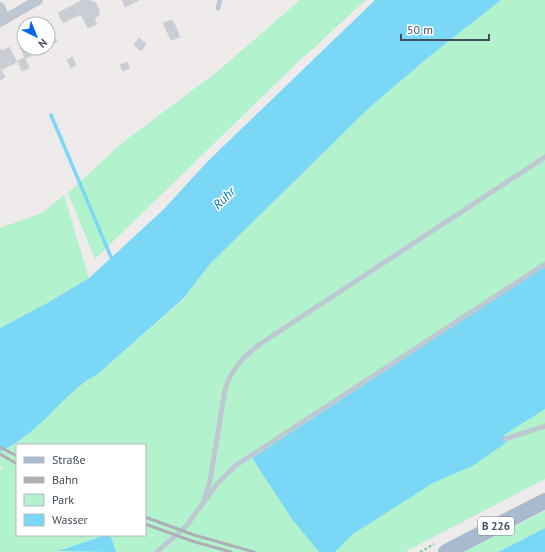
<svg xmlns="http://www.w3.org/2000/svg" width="545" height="552" viewBox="0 0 545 552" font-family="'PT Sans',sans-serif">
<rect width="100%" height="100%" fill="#efebeb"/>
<!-- green -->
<g fill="#b2f3cd" fill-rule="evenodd">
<polygon points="300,0 366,0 296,64 95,259 68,193 122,143 218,71"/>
<path d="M501 0H545V479L405 552H0V471L3 468 0 466V452C20 442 38 427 53 411 68 397 80 383 98 374L184 299 210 264 370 107 430 56ZM17 445H145V535H17Z"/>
<polygon points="64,195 89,278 51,301 0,328 0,228 42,213"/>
<polygon points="545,511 545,528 498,552 463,552"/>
</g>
<!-- water -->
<g fill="#7ad8f6">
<path d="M375 0H501L430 56 370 107 210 264 184 298 98 374C80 383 68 397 53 411 38 427 20 442 0 452V328L51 301 89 278 163 210 208 161Z"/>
<polygon points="545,266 545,409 504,435 507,442 474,465 433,483 353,534 335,552 319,552 292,519 252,458"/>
<polygon points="545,528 545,552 498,552"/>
<polygon points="106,535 110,535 116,552 58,551"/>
</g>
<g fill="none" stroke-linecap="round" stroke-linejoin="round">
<!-- stream -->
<polyline stroke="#7ad8f6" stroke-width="3.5" points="51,115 111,257 115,260"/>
</g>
<!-- building -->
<g fill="#c9cdd4" stroke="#ced1d8">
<polygon points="82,0 91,0 93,3 95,2 100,12 98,13 100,15 94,18 97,24 88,28 75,4"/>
<polygon points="122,0 139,0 125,7"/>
<polygon points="75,4 81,14 63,23 58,13"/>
<polygon points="171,20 174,23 180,37 171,40 163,23"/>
<polygon points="50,30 57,41 48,47 48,32"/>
<polygon points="139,38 146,44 141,51 134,45"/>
<polygon points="24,46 24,48 28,48 31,56 25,58 20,47"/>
<polygon points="9,47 17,62 1,70 5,77 0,80 0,50 2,49 3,51"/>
<polygon points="35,48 47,48 48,51 39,56"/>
<polygon points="72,57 76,65 71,68 67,60"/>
<polygon points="25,58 29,68 22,71 18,61"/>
<polygon points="127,62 130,68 123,71 120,65"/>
</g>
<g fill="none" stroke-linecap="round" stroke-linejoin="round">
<!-- path -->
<polyline stroke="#67d5a2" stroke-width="2" stroke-dasharray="3 2" stroke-linecap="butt" points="420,552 434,544"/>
<!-- service -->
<g stroke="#bdc8d3" stroke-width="5">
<polyline points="218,8 220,0"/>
<polyline points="505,439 545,426"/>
<path d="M202 505 210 481 225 390C231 369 243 357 260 344L545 157"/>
<polyline points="157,552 187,525 218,483 235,466 545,264"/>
</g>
<!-- minor -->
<g stroke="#bdc8d3" stroke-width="10">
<polyline points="0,7 5,18"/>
<polyline points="0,22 38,0"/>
</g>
<!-- primary -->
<polyline stroke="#a7bacf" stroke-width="16" points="446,552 545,501"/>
<!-- rail -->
<g stroke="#adb0b7" stroke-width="3">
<polyline points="0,447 17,456"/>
<polyline points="0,454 17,464"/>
<polyline points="145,517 194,535 254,552"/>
<polyline points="145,524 192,541 231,552"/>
</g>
</g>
<g text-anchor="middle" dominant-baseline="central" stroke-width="3" stroke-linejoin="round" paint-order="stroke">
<!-- shield labels -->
<rect fill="#fff" stroke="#7b838c" stroke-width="1" x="478" y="517" width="36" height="18" rx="3"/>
<g font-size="11" font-weight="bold" fill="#424e5b">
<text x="496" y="526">B 226</text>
</g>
<!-- water labels -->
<g font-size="13" font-style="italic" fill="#0180a8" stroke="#fff">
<text transform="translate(224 198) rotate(-44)">Ruhr</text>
</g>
</g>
<!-- legend -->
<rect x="16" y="444" width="130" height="92" fill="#ffffff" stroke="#b3b8bd"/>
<rect x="24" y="457" width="20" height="6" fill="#a7bacf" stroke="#b3b8bd"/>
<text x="52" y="464" font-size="12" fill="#424e5b">Straße</text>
<rect x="24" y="477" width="20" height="6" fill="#adb0b7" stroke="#b3b8bd"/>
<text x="52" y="484" font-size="12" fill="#424e5b">Bahn</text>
<rect x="24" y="494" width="20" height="12" fill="#b2f3cd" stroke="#b3b8bd"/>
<text x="52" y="504" font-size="12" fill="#424e5b">Park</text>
<rect x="24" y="514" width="20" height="12" fill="#7ad8f6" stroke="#b3b8bd"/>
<text x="52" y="524" font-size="12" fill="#424e5b">Wasser</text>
<!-- north arrow -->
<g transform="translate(36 36) rotate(137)"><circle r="19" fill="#ffffff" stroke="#b3b8bd"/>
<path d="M0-3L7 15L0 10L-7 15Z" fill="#0464f0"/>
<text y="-6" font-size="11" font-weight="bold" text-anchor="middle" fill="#424e5b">N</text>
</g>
<!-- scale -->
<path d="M401 34v6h88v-6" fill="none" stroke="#424e5b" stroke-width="2"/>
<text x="407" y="34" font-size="12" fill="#424e5b" stroke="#ffffff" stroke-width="3" paint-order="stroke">50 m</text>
</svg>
